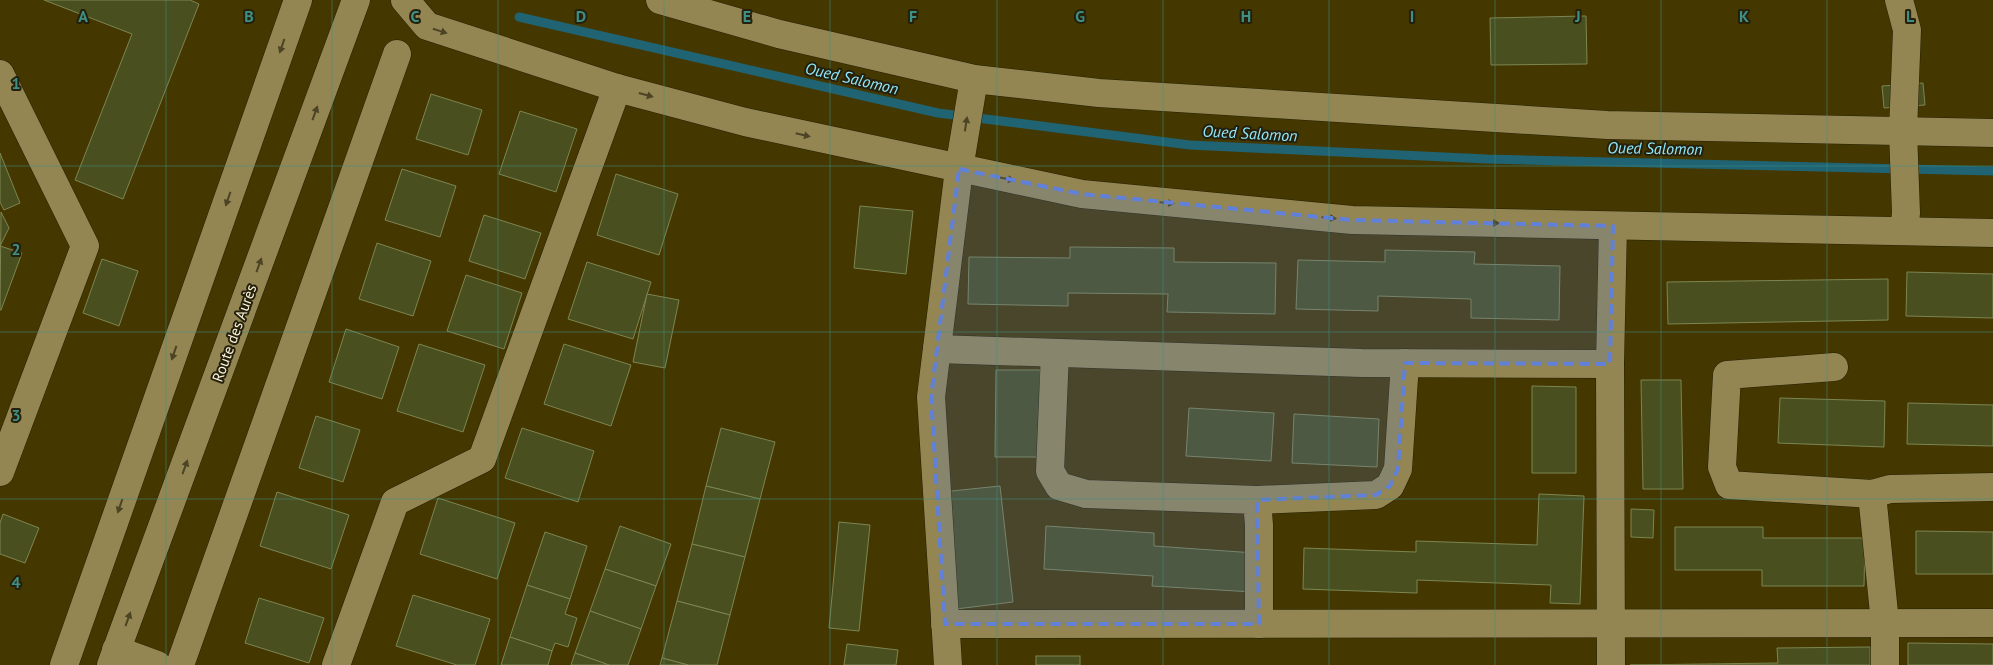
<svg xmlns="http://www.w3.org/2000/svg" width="1993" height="665" viewBox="0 0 1993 665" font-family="'PT Sans',sans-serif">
<rect width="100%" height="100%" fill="#443800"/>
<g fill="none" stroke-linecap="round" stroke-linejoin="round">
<!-- stream -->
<polyline stroke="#206372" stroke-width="9" points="519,17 938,113 1190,145 1486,159 1993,171"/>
</g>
<!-- building -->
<g fill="#494f1e" stroke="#7d8553">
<polygon points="44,0 190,0 199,4 123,199 75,180 132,34"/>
<polygon points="1586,16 1587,64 1491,65 1490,18"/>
<polygon points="1923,83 1925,105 1884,108 1882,86"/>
<polygon points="431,94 482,110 468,155 416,139"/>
<polygon points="520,111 577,129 556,192 499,174"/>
<polygon points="0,153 20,203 4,210 0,202"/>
<polygon points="402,169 456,186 440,237 385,220"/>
<polygon points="616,174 678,194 659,255 597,235"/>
<polygon points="860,206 913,211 906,274 854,268"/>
<polygon points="1,212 9,228 0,246 22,253 1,310 0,310"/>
<polygon points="484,215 541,233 525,279 469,261"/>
<polygon points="377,243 431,261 413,316 359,299"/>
<polygon points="1070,247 1174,248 1174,262 1276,263 1275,314 1167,312 1168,294 1068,293 1068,306 968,304 969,257 1070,258"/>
<polygon points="1385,250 1475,252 1474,264 1560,266 1559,320 1471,318 1471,299 1378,296 1378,311 1296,309 1298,260 1385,262"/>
<polygon points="102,259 138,271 119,326 83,313"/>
<polygon points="587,262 651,282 633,339 568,319"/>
<polygon points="1907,272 1993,274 1993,318 1906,316"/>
<polygon points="466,275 522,293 504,349 447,331"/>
<polygon points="1888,279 1888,320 1668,324 1667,282"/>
<polygon points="647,294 679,300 665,368 633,362"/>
<polygon points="346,329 399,347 382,399 329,382"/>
<polygon points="419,344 485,365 463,432 397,411"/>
<polygon points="564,344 631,365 611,426 544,404"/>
<polygon points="996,370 1040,370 1040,457 995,457"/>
<polygon points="1641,380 1681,380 1683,489 1643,489"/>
<polygon points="1532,386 1576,387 1576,473 1532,473"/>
<polygon points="1780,398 1885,401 1884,447 1778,443"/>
<polygon points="1908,403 1993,405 1993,446 1907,444"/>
<polygon points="1189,408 1274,413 1271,461 1186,456"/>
<polygon points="1294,414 1379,419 1377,467 1292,463"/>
<polygon points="316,416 360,430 343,482 299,468"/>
<polygon points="522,428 594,451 578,502 505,478"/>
<polygon points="721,428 775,442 760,499 706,486"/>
<polygon points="706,486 760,499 745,557 692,544"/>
<polygon points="1000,486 1013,602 956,609 942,492"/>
<polygon points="277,492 349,515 331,569 260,546"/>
<polygon points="1539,494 1584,496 1580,604 1550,603 1551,585 1417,580 1417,593 1303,589 1304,548 1416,552 1416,541 1537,545"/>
<polygon points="438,498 515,523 497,579 420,554"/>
<polygon points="1631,509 1654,510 1653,538 1631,537"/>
<polygon points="3,514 39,528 25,563 0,554 0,523"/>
<polygon points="839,522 870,525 859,631 829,628"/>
<polygon points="620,526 671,544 656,586 605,569"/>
<polygon points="1046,526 1154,533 1154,546 1255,553 1253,592 1152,586 1153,576 1044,569"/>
<polygon points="1675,527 1763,527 1763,538 1865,538 1864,586 1762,586 1762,570 1675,570"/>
<polygon points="1916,531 1993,532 1993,574 1916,574"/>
<polygon points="545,532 587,546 570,599 527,585"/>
<polygon points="692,544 745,557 730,615 677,601"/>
<polygon points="605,569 656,586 641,629 590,611"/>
<polygon points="527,585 570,599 565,614 577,618 568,647 555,643 552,651 510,637"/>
<polygon points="413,595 490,619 475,665 457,665 396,646"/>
<polygon points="259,598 324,618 309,663 245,643"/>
<polygon points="677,601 730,615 717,665 688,665 662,658"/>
<polygon points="590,611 641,629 628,665 609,665 575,653"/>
<polygon points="510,637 552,651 548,665 501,665"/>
<polygon points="1908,643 1993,644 1993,665 1908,665"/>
<polygon points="847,644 898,650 896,665 844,665"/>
<polygon points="1870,647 1870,665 1630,665 1778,663 1777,648"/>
<polygon points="575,653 609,665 571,665"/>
<rect x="1036" y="656" width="44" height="9"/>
<polygon points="662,658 688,665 660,665"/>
</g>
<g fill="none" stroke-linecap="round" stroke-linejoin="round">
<defs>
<g id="minor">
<polyline points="405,0 427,26 617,88 745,122 1082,194 1352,220 1993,233"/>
<polyline points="660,0 779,34 974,79 1099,93 1607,125 1993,133"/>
<polyline points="1899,0 1907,30 1903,131 1906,213 1904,231"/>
<polyline points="0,74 85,246 0,472"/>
<polyline points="937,349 1362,363 1610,364"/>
<polyline points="1055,353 1050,471 1059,486 1086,494 1257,500 1259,525 1259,624"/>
<polyline points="1834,367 1727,375 1722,467 1729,485 1872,494 1890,489 1993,487"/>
<polyline points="1872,494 1885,623 1885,665"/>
<polyline points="1257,500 1376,495 1390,486 1398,469 1405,363"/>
<polyline points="945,624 1993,623"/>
<polyline points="116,650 157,665"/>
<polyline points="64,665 298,0"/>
<polyline points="111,665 356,0"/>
<polyline points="180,665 397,54"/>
<polyline points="336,665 395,502 482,459 617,88"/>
<polyline points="948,665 931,397 959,169 974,79"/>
<polyline points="1611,665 1610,364 1613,226"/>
</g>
</defs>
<!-- minor casing -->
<use href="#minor" stroke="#262005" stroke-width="29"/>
<!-- minor -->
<use href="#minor" stroke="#938653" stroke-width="28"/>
</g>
<!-- one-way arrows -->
<defs><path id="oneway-solid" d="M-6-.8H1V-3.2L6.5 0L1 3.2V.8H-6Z" transform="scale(1.25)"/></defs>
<g fill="#4c4424">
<use href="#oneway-solid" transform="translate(440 31) rotate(18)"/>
<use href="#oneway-solid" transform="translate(282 46) rotate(109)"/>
<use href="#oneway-solid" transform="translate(646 95) rotate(15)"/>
<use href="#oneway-solid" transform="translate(315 113) rotate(-70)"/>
<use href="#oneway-solid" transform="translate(966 124) rotate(-81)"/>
<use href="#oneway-solid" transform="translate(803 135) rotate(13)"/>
<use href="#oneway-solid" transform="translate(1007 179) rotate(11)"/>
<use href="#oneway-solid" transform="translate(228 199) rotate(109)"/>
<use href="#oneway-solid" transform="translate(1167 203) rotate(5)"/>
<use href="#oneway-solid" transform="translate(1329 218) rotate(5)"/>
<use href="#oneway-solid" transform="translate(1492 223) rotate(1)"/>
<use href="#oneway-solid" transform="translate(259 265) rotate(-70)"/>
<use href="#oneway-solid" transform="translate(174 353) rotate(109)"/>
<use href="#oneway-solid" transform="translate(185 467) rotate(-70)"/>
<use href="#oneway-solid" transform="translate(120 506) rotate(109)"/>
<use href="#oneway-solid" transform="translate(128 619) rotate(-70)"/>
</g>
<!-- marked area -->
<path fill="#6080d9" fill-opacity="0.2" stroke="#6080d9" stroke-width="4" stroke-dasharray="10 6" stroke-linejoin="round" d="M959 169 1082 194 1352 220 1613 226 1610 364 1405 363 1398 469 1390 486 1376 495 1257 500 1259 624H945L931 397Z"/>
<!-- grid -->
<path fill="none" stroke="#3e8f84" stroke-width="1" stroke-opacity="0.55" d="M166 0V665M332 0V665M498 0V665M664 0V665M830 0V665M997 0V665M1163 0V665M1329 0V665M1495 0V665M1661 0V665M1827 0V665M0 166H1993M0 332H1993M0 499H1993"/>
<g text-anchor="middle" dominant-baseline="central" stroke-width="4" stroke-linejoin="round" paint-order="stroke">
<!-- street labels -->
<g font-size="15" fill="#fcf5db" stroke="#25200b">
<text transform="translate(234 333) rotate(-70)">Route des Aurès</text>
</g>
<!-- water labels -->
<g font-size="16" font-style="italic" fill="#91e7fc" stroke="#25200b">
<text transform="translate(852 78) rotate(13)">Oued Salomon</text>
<text transform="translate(1250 133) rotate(3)">Oued Salomon</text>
<text transform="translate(1655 148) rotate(1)">Oued Salomon</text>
</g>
</g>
<g font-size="16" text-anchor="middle" font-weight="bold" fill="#3e8f84" stroke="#25200b" stroke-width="4" stroke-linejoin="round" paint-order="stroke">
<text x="83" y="22">A</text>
<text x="249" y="22">B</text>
<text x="415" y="22">C</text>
<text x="581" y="22">D</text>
<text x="747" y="22">E</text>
<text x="913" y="22">F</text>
<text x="1080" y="22">G</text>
<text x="1246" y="22">H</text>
<text x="1412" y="22">I</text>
<text x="1578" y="22">J</text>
<text x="1744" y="22">K</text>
<text x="1910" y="22">L</text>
<text x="16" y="89">1</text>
<text x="16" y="255">2</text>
<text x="16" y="421">3</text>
<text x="16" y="588">4</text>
</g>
</svg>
